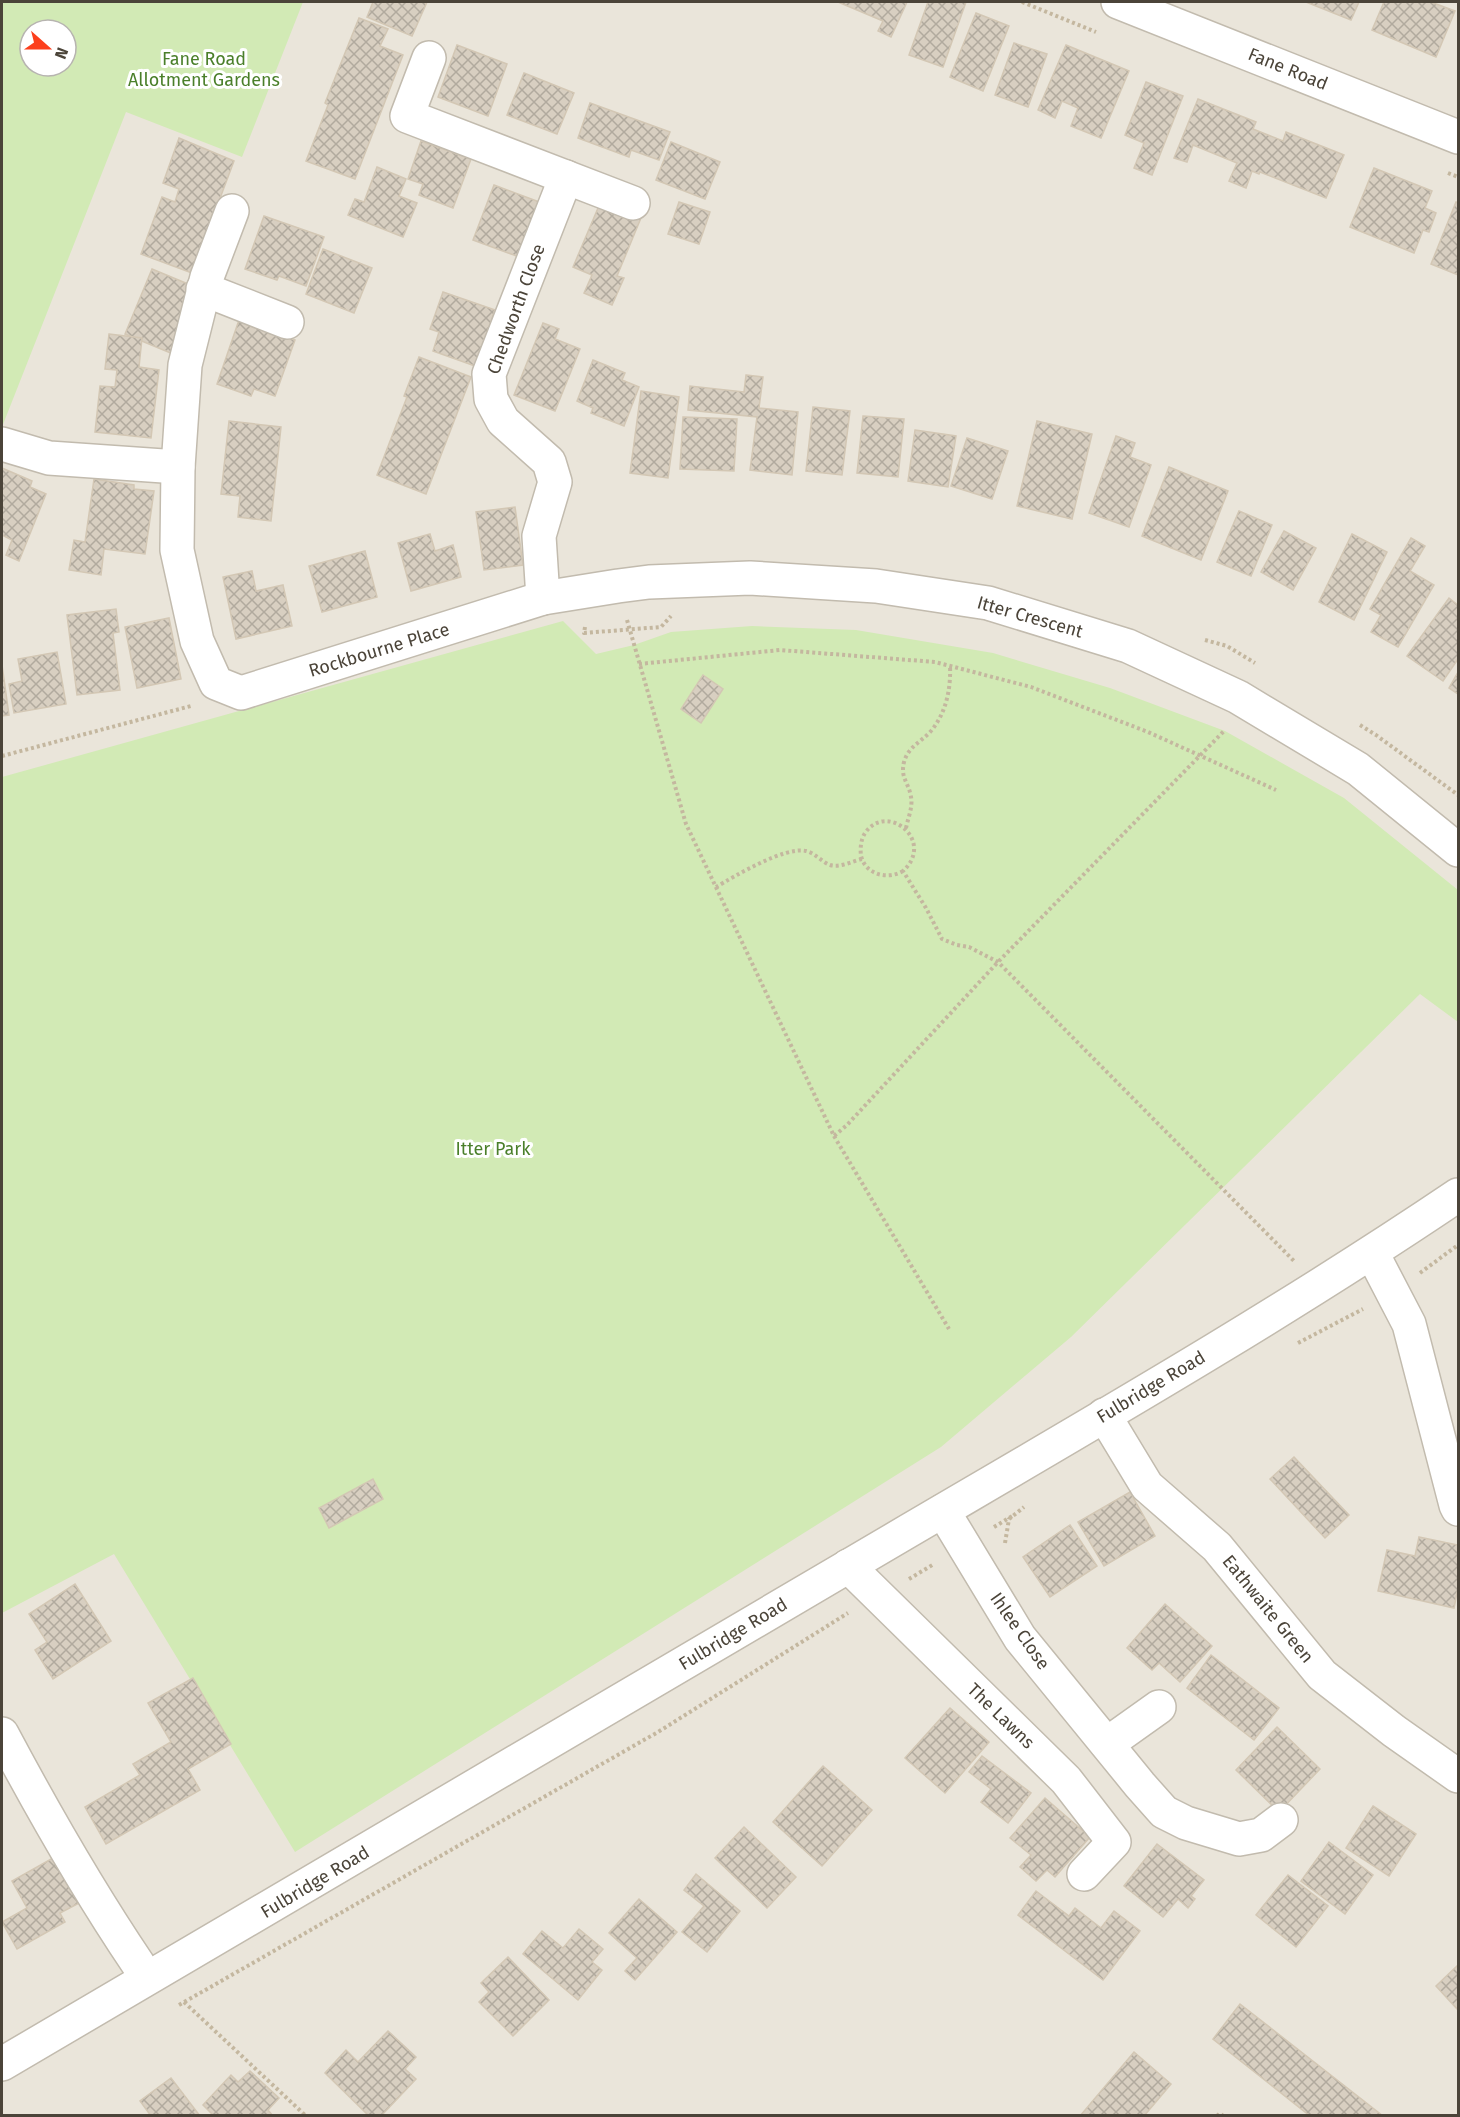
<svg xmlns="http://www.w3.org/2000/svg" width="1460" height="2117" viewBox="0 0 1460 2117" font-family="'Fira Sans',sans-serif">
<defs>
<pattern id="building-cross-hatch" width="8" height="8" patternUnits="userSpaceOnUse" patternTransform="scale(1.5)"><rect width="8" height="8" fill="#d8cfc1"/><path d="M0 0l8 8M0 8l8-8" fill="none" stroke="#b1aa9e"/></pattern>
</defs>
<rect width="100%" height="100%" fill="#f6f3ec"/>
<!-- residential -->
<path fill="#eae5da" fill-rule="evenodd" d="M2 2H1458V2115H2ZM30 30H66V66H30Z"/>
<!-- green -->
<g fill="#d2eab5" fill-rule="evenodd">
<path d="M2 2H303L242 157 126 112 2 427ZM30 30H66V66H30Z"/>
<polygon points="563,621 596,654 634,645 671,632 752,626 856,630 993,653 1110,688 1225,731 1344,798 1458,890 1458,1022 1420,994 1071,1337 941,1447 295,1852 114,1554 2,1613 2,777"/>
</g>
<!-- building -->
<g fill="url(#building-cross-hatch)" stroke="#d3c7b4" stroke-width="1.5">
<polygon points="373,2 427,2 412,36 367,17"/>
<polygon points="838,2 907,2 891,37 878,31 883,21"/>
<polygon points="928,2 966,2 943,67 909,55"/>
<polygon points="1306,2 1359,2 1351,20"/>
<polygon points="1384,2 1431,2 1455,11 1436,57 1372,30"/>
<polygon points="976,13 1009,26 983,91 950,77"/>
<polygon points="359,18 388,29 380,46 403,55 355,179 306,161 328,105 325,103"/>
<polygon points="1014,43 1047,54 1028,107 995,95"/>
<polygon points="457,45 507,64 488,116 438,97"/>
<polygon points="1066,45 1129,71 1101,138 1071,126 1078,108 1062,101 1055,118 1038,110"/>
<polygon points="524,73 574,93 557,134 507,115"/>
<polygon points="1146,82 1183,96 1152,175 1134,168 1144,143 1125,135"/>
<polygon points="1198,99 1256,122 1253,129 1283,141 1286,132 1344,155 1326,198 1260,172 1259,174 1252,171 1246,188 1229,181 1237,163 1193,145 1187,162 1174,158"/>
<polygon points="590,103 670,132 659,160 631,150 629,157 578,138"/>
<polygon points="179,138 234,161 192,273 141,254 162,197 175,202 179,189 163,183"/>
<polygon points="421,141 471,159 453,208 419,195 423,184 408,179"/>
<polygon points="671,142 720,162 705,199 656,180"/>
<polygon points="377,167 406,179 399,196 417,203 403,237 348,215 355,199 364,202"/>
<polygon points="1374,168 1432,191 1425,208 1436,213 1429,232 1423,230 1414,253 1350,227"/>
<polygon points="494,185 542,203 522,258 473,240"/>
<polygon points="601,201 641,218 617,276 624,278 612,305 584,293 592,275 573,267"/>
<polygon points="679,202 710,212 699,244 668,234"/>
<polygon points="1456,202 1458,203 1458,275 1431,264"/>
<polygon points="264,216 324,237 306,286 279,276 277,280 245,269"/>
<polygon points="323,249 372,268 354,313 306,294"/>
<polygon points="152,269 200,289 173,354 125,334"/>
<polygon points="443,292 495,310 475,366 433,351 439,332 430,329"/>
<polygon points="239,320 295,340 275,396 254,389 251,396 217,384"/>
<polygon points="543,323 559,329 555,339 580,349 555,411 514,395"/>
<polygon points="109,334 142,338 139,367 159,370 151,438 95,432 100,386 115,387 117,370 105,369"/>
<polygon points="419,357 471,377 426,494 377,475 407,397 404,396"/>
<polygon points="593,360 625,373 622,380 639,387 624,426 591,413 593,408 577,401"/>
<polygon points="746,375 763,377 759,408 798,412 792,475 750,470 757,417 688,410 690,386 744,392"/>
<polygon points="641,391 679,397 668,478 630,473"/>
<polygon points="813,407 850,411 842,475 806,471"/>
<polygon points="863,416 904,419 898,477 857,473"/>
<polygon points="683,417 737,419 734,471 680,469"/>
<polygon points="229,421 281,427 271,521 238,517 240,496 221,494"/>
<polygon points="1037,421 1092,434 1072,519 1017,506"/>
<polygon points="915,430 956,436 948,487 908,481"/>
<polygon points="1116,436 1135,443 1130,457 1151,465 1129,527 1089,513"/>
<polygon points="967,438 1008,451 992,499 951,486"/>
<polygon points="1169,467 1228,491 1201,560 1142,536"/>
<polygon points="2,468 32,481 30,487 46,494 19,561 6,555 12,540 2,535"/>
<polygon points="94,479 134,485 134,489 154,491 145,554 104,549 101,575 69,570 74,540 85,542"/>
<polygon points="515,507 523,565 484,570 476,512"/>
<polygon points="1239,511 1272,525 1251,576 1217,562"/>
<polygon points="1284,531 1316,548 1293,590 1261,572"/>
<polygon points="430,534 435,551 453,545 461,577 411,591 398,543"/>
<polygon points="1352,534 1387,552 1354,620 1319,602"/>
<polygon points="1411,538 1425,546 1410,571 1434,585 1398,647 1371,632 1381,615 1370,609"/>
<polygon points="365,551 377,597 322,612 309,566"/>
<polygon points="252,571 256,591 283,585 292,626 236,639 223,577"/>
<polygon points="1449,598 1458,605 1458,659 1443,681 1407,656"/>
<polygon points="116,609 119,632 113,633 120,690 77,695 67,615"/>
<polygon points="169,618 181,679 137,688 125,627"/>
<polygon points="57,652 66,704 14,713 9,684 22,681 18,659"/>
<polygon points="2,665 9,715 2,716"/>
<polygon points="1458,672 1458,694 1449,688"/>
<polygon points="703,675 723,689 701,723 681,709"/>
<polygon points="1294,1457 1349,1515 1325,1538 1270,1479"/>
<polygon points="373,1479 383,1499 329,1528 319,1508"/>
<polygon points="1130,1492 1155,1536 1104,1566 1078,1522"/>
<polygon points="1070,1525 1097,1566 1050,1597 1023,1557"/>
<polygon points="1419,1537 1458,1545 1458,1588 1454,1608 1378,1591 1387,1550 1415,1556"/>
<polygon points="75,1584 111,1641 53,1679 35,1650 47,1642 29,1614"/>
<polygon points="1165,1604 1212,1646 1180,1682 1159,1663 1152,1670 1127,1648"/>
<polygon points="1211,1655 1279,1708 1254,1740 1187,1688"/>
<polygon points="193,1678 231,1744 188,1769 200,1790 106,1844 85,1807 140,1775 133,1764 171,1742 148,1703"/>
<polygon points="950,1708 989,1742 945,1793 905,1758"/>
<polygon points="1277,1727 1320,1769 1279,1812 1236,1770"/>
<polygon points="982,1756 1031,1793 1008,1823 981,1802 991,1789 969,1772"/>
<polygon points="823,1766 872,1810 822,1866 773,1822"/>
<polygon points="1045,1798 1090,1837 1055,1877 1047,1870 1036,1881 1020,1867 1031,1855 1010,1838"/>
<polygon points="1373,1806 1416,1834 1389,1876 1346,1848"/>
<polygon points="744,1827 796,1877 767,1908 715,1858"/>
<polygon points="1329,1842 1373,1875 1345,1914 1301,1881"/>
<polygon points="1157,1844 1204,1880 1191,1896 1195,1899 1188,1908 1178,1899 1163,1917 1124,1886"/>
<polygon points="60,1854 85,1900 60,1913 65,1922 17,1949 2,1922 27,1908 12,1881"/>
<polygon points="696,1874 740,1911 707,1952 682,1932 704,1906 684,1890"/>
<polygon points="1288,1875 1328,1906 1296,1947 1256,1915"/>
<polygon points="1036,1891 1069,1916 1075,1908 1101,1928 1114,1911 1140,1931 1103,1980 1018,1915"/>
<polygon points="639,1899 677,1932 635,1980 625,1971 637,1958 609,1933"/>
<polygon points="579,1929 603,1949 592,1962 602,1970 578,2000 523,1954 542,1931 563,1948"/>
<polygon points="508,1957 549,2000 513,2036 479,2002 489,1992 481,1983"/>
<polygon points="1458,1965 1458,2010 1436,1986"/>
<polygon points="1240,2004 1383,2116 1310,2116 1213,2039"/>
<polygon points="388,2031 416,2057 405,2069 416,2079 381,2116 369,2116 325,2073 346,2050 358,2062"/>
<polygon points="1134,2052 1171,2084 1144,2116 1080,2116"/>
<polygon points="250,2071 279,2098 268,2110 273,2116 214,2116 203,2105 231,2075 238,2082"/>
<polygon points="171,2078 200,2116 151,2116 140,2101"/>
</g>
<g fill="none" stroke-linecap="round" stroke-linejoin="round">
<defs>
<g id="minor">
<polyline points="1118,2 1458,137"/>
<polyline points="429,58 407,116 633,203"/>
<polyline points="232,211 207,277 185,365 178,467 177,550 197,641 216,683 241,693 543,598 618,586 649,582 750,578 876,586 988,603 1128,646 1238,697 1358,769 1458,850"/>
<polyline points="203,289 287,322"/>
<polyline points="2,444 49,458 178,467"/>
<polyline points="543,598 539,536 555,482 549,462 503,421 491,399 489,374 566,177"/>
<polyline points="1372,1253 1409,1324 1456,1505 1458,1509"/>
<polyline points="1104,1415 1147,1486 1217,1547 1322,1675 1394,1731 1458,1776"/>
<polyline points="943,1511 1020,1638 1140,1785 1164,1812 1186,1823 1239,1839 1261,1835 1281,1820"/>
<polyline points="848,1566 1066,1780 1114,1842 1084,1874"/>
<path d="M2 1734C44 1813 88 1890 138 1964"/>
<polyline points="1107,1744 1159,1707"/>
<path d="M2 2064C284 1900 565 1733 847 1567 1052 1446 1261 1328 1458 1195"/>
</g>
</defs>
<!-- minor casing -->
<use href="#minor" stroke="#c2bbae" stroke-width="36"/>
<!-- path -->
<g stroke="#c4b79f" stroke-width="4" stroke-dasharray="3 3" stroke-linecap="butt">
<polyline points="1022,2 1096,32"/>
<polyline points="1448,173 1458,177"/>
<polyline points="627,620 686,824 834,1136 847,1125 998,962 1224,731"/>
<polyline points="585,627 584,633 661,627 671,616"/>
<polyline points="1205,640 1227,646 1255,663"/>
<polyline points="639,664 780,650 935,662 1031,687 1148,732 1276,790"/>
<polyline points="1360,725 1376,735 1458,795"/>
<polyline points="2,756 191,706"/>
<path d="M906 828C908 818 913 807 911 797 909 783 900 778 904 762 908 747 921 742 931 731 946 713 951 689 950 666"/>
<path d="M903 871C888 880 866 875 861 856 860 848 861 839 865 833 887 801 936 841 903 871L926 908 942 939 957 945 969 947 998 962 1294 1261"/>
<path d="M716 887C735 876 785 846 806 851 815 853 822 862 830 865 840 868 853 861 862 859"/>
<polyline points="834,1136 949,1329"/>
<polyline points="1420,1273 1458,1245"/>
<polyline points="1298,1343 1363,1309"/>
<polyline points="994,1527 1014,1515"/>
<polyline points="1005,1543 1009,1519 1024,1507"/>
<polyline points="909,1579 934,1564"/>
<polyline points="184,2002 306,2116"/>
<polyline points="179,2005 658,1732 848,1613"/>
<polyline points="1217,2116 1220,2113 1223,2116"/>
</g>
<!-- minor -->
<use href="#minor" stroke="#fff" stroke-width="33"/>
</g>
<g text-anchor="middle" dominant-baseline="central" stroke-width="6" stroke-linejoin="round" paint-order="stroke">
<!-- park labels -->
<g font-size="18" fill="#4a7f2a" stroke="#fff">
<text x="204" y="59">Fane Road<tspan x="204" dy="21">Allotment Gardens</tspan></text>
<text x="493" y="1149">Itter Park</text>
</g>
<!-- street labels -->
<g font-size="18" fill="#4b4439" stroke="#fff">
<text transform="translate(1288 69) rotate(22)">Fane Road</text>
<text transform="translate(516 309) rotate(-70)">Chedworth Close</text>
<text transform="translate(1030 617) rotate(16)">Itter Crescent</text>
<text transform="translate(379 650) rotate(-17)">Rockbourne Place</text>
<text transform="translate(1151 1387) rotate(-31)">Fulbridge Road</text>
<text transform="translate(1268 1609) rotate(51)">Eathwaite Green</text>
<text transform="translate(1020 1631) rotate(55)">Ihlee Close</text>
<text transform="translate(733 1634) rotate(-31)">Fulbridge Road</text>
<text transform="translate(1001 1716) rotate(44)">The Lawns</text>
<text transform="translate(315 1882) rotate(-31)">Fulbridge Road</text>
</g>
</g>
<!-- border -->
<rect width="1460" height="2117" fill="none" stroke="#4b4439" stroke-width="6"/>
<!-- north arrow -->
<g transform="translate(48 48) rotate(111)"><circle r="28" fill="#ffffff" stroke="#b7b4b0" stroke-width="1.5"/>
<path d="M0-4.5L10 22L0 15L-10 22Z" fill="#fc3f1d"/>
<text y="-9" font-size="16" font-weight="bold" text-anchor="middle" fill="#4b4439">N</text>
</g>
</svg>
